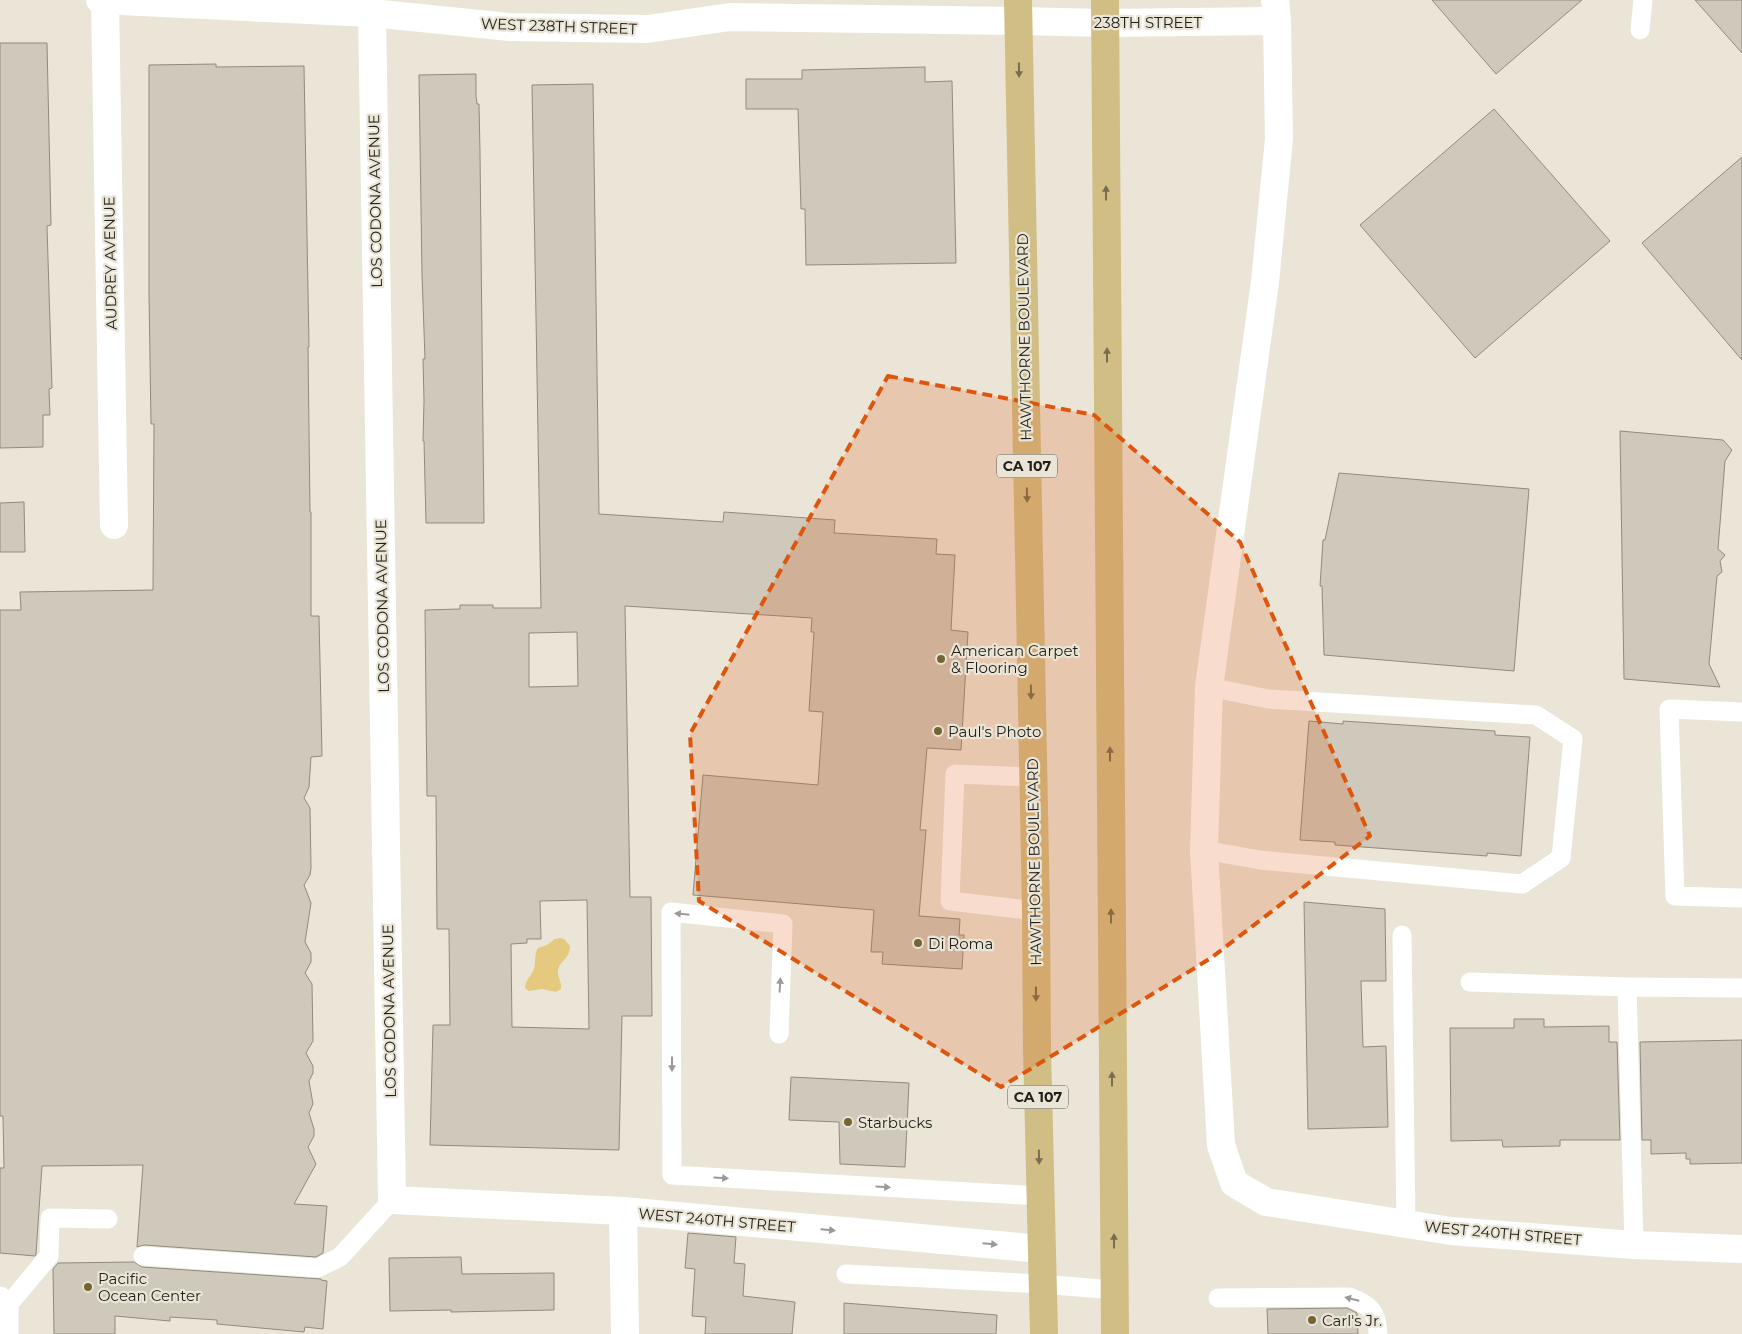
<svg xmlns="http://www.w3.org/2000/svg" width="1742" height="1334" viewBox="0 0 1742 1334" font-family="Montserrat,sans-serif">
<rect width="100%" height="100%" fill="#eae5d6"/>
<!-- water -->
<path fill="#e5c97f" d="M560 938 564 939 570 946C570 960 558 961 558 972 558 978 562 982 561 989L556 992 542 989 529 991 525 988C526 979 531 976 534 969 536 961 534 955 538 948L547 945 555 939Z"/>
<!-- building -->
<g fill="#cec9bb" stroke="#908b7e" fill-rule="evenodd">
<polygon points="1432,0 1582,0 1496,74"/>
<polygon points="1695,0 1742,0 1742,53"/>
<polygon points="0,43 47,43 51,225 47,226 52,388 49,389 50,415 43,415 43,447 0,448"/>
<polygon points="216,64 216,67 304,66 309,347 308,347 310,512 311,512 311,616 319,616 322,756 311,757 309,787 304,798 310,808 311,868 310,875 304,885 311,903 305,942 311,953 311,962 305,973 312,984 313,1041 306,1053 313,1066 313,1073 309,1081 313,1104 309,1113 314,1129 314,1136 308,1147 316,1164 294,1204 327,1206 323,1253 316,1257 144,1245 137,1247 143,1165 42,1166 36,1254 35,1256 0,1253 0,1168 4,1168 3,1116 0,1116 0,610 21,610 20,592 153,590 154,424 151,424 149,294 149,65"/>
<polygon points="925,67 925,82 952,81 956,263 806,265 805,209 801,209 798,109 746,109 746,79 802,79 802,70"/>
<polygon points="476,74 476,96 477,104 479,104 480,152 484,523 426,523 424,441 423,441 424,401 423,359 425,359 422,274 419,75"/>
<path d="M593 84 599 514 723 522 724 512 835 520 834 533 937 539 936 554 955 555 951 630 968 632 961 750 927 748 920 830H926L919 916 960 919 959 935H964L962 969 882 964 883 952H871L874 910 693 895 703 775 818 785 823 712 809 711 814 632H811L812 618 625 606 630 897H651L652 1016H622L619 1150 430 1145 433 1025H450L449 929H437L436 796H427L425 610 460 609V605H493V608H541L532 85ZM577 632 578 686 529 687V633ZM587 900 589 1029 512 1027 511 944 527 943V939H541L540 901Z"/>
<polygon points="1494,109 1610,241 1475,358 1360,225"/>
<polygon points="1742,157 1742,360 1642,243"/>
<polygon points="1620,431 1723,440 1732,450 1725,461 1718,549 1725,555 1720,561 1722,572 1717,576 1709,664 1720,687 1624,679"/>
<polygon points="1339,473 1529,489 1514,671 1324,655 1322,586 1320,586 1323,540 1325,540"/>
<polygon points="24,502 25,552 0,552 0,503"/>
<polygon points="1309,721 1343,724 1343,721 1495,731 1495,735 1530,737 1521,856 1487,853 1487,856 1335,845 1335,842 1300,840"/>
<polygon points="1304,902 1385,909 1386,981 1361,981 1363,1047 1386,1046 1388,1127 1308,1129"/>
<polygon points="1514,1019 1544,1019 1544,1027 1609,1026 1609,1042 1617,1042 1620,1140 1560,1140 1560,1146 1503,1147 1502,1140 1451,1141 1450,1028 1514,1028"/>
<polygon points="1742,1040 1742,1163 1690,1164 1690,1159 1686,1159 1686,1153 1651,1154 1651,1140 1642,1140 1640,1042"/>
<polygon points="791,1077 909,1083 905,1167 840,1164 839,1122 789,1120"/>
<polygon points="688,1233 736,1237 734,1263 745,1264 743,1296 795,1302 792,1334 705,1334 706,1317 692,1316 695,1269 685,1268"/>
<polygon points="461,1257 462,1274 554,1273 554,1310 451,1312 451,1310 390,1311 389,1258"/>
<polygon points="134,1262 142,1267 321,1279 321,1280 327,1281 323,1329 305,1327 304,1332 217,1324 217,1320 170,1317 170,1321 115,1316 115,1334 54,1334 53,1269 58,1263"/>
<polygon points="844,1303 997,1315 996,1334 844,1334"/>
<polygon points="1347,1308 1357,1313 1358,1334 1268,1334 1267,1309"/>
</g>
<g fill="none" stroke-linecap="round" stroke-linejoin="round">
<!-- service -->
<g stroke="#fff" stroke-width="19">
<polyline points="1640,30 1643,0"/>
<polyline points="1742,712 1669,709 1675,896 1742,898"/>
<polyline points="1033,777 955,774 950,901 1036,911"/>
<polyline points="1204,850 1260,860 1522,884 1561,858 1573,739 1536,715 1268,699 1209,687"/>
<polyline points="1402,935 1406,1224"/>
<polyline points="1470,982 1627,987"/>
<polyline points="779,1034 783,924 671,912 672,1175 1040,1196"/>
<polyline points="1634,1245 1627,987 1742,988"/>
<polyline points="143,1256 318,1268 340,1257 392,1200"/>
<polyline points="846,1274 1042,1284 1114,1290"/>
<polyline points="1,1296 9,1304 9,1334"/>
<path d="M1218 1298 1349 1297C1370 1305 1377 1311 1378 1334"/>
<polyline points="9,1304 49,1256 50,1218 108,1219"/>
</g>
<!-- minor -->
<g stroke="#fff" stroke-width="28">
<polyline points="100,0 372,13 510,27 647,29 730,17 1018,21"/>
<polyline points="105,0 114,525"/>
<polyline points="372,13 392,1200 623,1211 1041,1249"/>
<polyline points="623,1211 625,1334"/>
</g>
<!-- tertiary -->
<g stroke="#fff" stroke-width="28">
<polyline points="1275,0 1277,21 1279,139 1265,282 1209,687 1204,850 1221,1145 1234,1183 1266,1202 1451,1231 1634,1245 1742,1249"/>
<polyline points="1018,21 1105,23 1277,21"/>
</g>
<!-- primary -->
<g stroke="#d1be85" stroke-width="28">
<polyline points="1018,0 1036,911 1037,1049 1044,1334"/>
<polyline points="1105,0 1115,1334"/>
</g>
</g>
<!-- one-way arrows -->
<defs><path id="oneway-solid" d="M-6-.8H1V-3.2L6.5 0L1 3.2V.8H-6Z" transform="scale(1.25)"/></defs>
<g fill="#786e4f">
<use href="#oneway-solid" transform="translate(1019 70) rotate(89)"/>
<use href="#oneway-solid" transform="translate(1106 193) rotate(-90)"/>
<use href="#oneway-solid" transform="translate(1107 355) rotate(-90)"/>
<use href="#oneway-solid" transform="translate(1027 495) rotate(89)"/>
<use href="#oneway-solid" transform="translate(1031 692) rotate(89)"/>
<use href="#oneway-solid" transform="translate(1110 754) rotate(-90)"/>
<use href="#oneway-solid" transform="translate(1111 916) rotate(-90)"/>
<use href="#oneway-solid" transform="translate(1036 994) rotate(89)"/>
<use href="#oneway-solid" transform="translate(1112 1079) rotate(-90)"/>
<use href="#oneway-solid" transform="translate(1039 1157) rotate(89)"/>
<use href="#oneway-solid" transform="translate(1114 1241) rotate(-90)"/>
</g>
<g fill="#9b9a98">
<use href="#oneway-solid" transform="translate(682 914) rotate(-174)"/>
<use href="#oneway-solid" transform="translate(780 985) rotate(-87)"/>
<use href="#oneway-solid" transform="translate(672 1064) rotate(90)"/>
<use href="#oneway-solid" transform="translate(721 1178) rotate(3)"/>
<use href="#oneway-solid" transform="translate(883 1187) rotate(3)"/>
<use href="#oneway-solid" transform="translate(828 1230) rotate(5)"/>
<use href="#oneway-solid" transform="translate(990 1244) rotate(5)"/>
<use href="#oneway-solid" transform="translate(1352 1299) rotate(-166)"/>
</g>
<!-- marked area -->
<path fill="#de560d" fill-opacity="0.2" stroke="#de560d" stroke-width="4" stroke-dasharray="10 6" stroke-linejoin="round" d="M888 376 1094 415 1240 542 1370 836 1211 958 1001 1087 699 901 690 734Z"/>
<!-- markers -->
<g fill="#766432" stroke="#eae5d6" stroke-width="2">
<circle cx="941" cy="659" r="5"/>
<circle cx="938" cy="731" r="5"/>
<circle cx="918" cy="943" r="5"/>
<circle cx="848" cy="1122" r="5"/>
<circle cx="88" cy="1287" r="5"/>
<circle cx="1312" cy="1320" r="5"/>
</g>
<g text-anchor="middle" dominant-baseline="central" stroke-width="4.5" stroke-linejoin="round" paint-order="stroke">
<!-- shield labels -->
<g fill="#eae5d6" stroke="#5d5a52" stroke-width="1">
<rect x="997" y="454.5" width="60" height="23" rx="4"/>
<rect x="1008" y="1085.5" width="60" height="23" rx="4"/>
</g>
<g font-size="14" font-weight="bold" fill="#201f19">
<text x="1027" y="466">CA 107</text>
<text x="1038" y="1097">CA 107</text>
</g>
<!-- street labels -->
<g font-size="15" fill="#201f19" stroke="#eae5d6">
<text x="1148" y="22">238TH STREET</text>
<text transform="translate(559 26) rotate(2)">WEST 238TH STREET</text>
<text transform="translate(375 201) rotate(-91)">LOS CODONA AVENUE</text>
<text transform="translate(110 263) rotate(-91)">AUDREY AVENUE</text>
<text transform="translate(1024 337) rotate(-91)">HAWTHORNE BOULEVARD</text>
<text transform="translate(382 606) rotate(-91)">LOS CODONA AVENUE</text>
<text transform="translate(1034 862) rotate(-91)">HAWTHORNE BOULEVARD</text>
<text transform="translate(389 1011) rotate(-91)">LOS CODONA AVENUE</text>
<text transform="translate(717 1220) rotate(5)">WEST 240TH STREET</text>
<text transform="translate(1503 1233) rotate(5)">WEST 240TH STREET</text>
</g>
<!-- poi labels -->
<g font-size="15" fill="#201f19" stroke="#eae5d6" text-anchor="start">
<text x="951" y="650">American Carpet<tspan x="951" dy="17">&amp; Flooring</tspan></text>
<text x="948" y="731">Paul's Photo</text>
<text x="928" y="943">Di Roma</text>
<text x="858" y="1122">Starbucks</text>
<text x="98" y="1278">Pacific<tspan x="98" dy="17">Ocean Center</tspan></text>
<text x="1322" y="1320">Carl's Jr.</text>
</g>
</g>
</svg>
